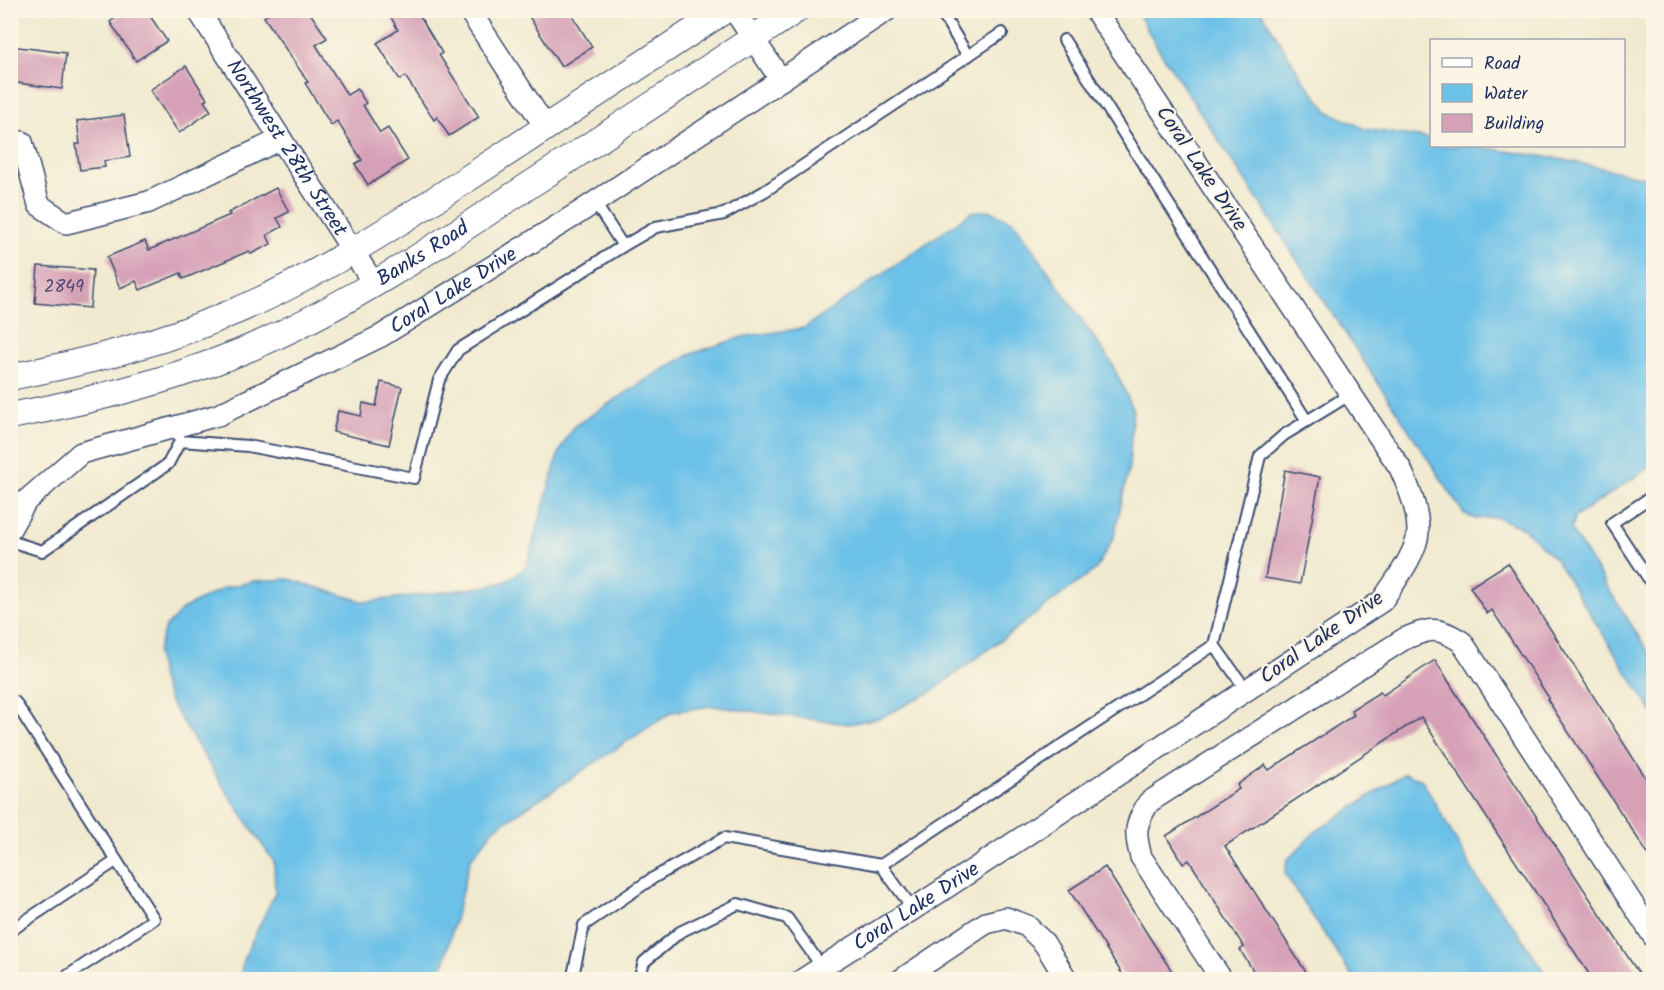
<svg xmlns="http://www.w3.org/2000/svg" width="1664" height="990" viewBox="0 0 1664 990" font-family="Kalam,sans-serif">
<rect width="100%" height="100%" fill="#fcf5e5"/>
<filter id="ink" filterUnits="userSpaceOnUse"><feTurbulence type="fractalNoise" baseFrequency=".0167" numOctaves="2"/><feDisplacementMap in="SourceGraphic" scale="12" xChannelSelector="R" yChannelSelector="G"/><feConvolveMatrix kernelMatrix="1 2 1 2 8 2 1 2 1" color-interpolation-filters="sRGB"/></filter>
<filter id="wash" filterUnits="userSpaceOnUse"><feTurbulence type="fractalNoise" baseFrequency=".008" numOctaves="4" result="noise"/><feDisplacementMap in="SourceGraphic" scale="24" xChannelSelector="R" yChannelSelector="G"/><feGaussianBlur stdDeviation="1.35" result="paint"/><feColorMatrix in="noise" values="0 0 0 0 0 0 0 0 0 0 0 0 0 0 0 0 0 1.4 0 .05"/><feComposite in="paint" operator="in"/></filter>
<g filter="url(#wash)">
<rect width="100%" height="100%" fill="#f1ead0"/>
<!-- water -->
<g fill="#6cc1e8" stroke="#4478a3" stroke-width="1.5">
<polygon points="1137,11 1261,11 1302,78 1329,112 1365,129 1431,139 1432,146 1472,146 1560,159 1653,179 1653,465 1574,518 1571,530 1653,659 1653,713 1556,560 1523,528 1496,517 1475,519 1464,514 1156,45"/>
<polygon points="989,210 1014,222 1111,362 1133,409 1129,467 1114,537 1096,569 931,692 880,718 848,724 712,706 672,712 495,828 470,860 440,979 240,979 243,960 275,893 274,862 223,786 170,702 161,679 157,652 165,628 184,608 224,588 254,581 289,579 365,602 483,587 505,582 526,567 559,452 573,427 652,376 691,354 742,337 804,328 972,212"/>
<polygon points="1405,773 1422,780 1481,885 1516,929 1549,979 1354,979 1285,874 1287,860 1315,832"/>
</g>
<g id="blocks">
<!-- building -->
<g fill="#d6a0b7">
<polygon points="128,10 146,10 167,41 136,61 110,22"/>
<polygon points="274,10 308,10 327,38 316,45 347,95 357,89 366,103 363,105 380,133 388,128 408,160 368,185 355,164 362,160 337,121 331,125 305,83 308,82 264,17"/>
<polygon points="387,10 416,10 442,53 439,55 479,117 449,136 437,117 434,120 405,76 400,80 377,43 398,30"/>
<polygon points="542,10 569,10 592,47 561,67 530,18"/>
<polygon points="10,46 66,53 62,89 10,82"/>
<polygon points="186,66 207,99 204,101 211,111 179,133 150,90"/>
<polygon points="124,115 130,157 104,161 105,167 80,170 76,144 80,144 77,121"/>
<polygon points="276,188 289,212 277,218 282,227 267,235 271,244 251,254 249,251 183,279 181,273 140,290 136,281 120,288 107,257 145,241 149,250 230,215 228,213"/>
<polygon points="38,266 93,270 90,308 35,303"/>
<polygon points="381,382 402,387 389,445 333,432 338,411 361,416 363,403 376,406"/>
<polygon points="1285,470 1320,477 1300,584 1265,578"/>
<polygon points="1508,563 1653,789 1653,862 1547,699 1549,698 1492,610 1487,614 1470,587"/>
<polygon points="1435,660 1459,698 1643,980 1593,980 1421,717 1225,846 1311,980 1259,980 1240,950 1244,947 1189,860 1183,864 1166,836 1239,789 1237,785 1265,765 1269,770 1354,715 1351,710 1380,692 1383,695"/>
<polygon points="1105,867 1155,946 1178,980 1126,980 1069,890"/>
</g>
</g>
</g>
<g filter="url(#ink)">
<use href="#blocks" fill-opacity="0" stroke="#3b4b6f" stroke-width="1.5"/>
<g fill="none" stroke-linecap="round" stroke-linejoin="round">
<defs>
<g id="service">
<polyline points="940,10 968,56"/>
<polyline points="1064,40 1307,421"/>
<polyline points="595,203 623,246 656,227 724,214 765,191 1002,33"/>
<polyline points="177,427 180,441 248,446 414,478 439,380 458,350 623,246"/>
<polyline points="1654,495 1612,523 1654,587"/>
<polyline points="10,541 42,551 168,464 180,441"/>
<polyline points="1214,645 1247,691"/>
<polyline points="10,701 15,702 154,919 61,980"/>
<polyline points="881,865 1214,645 1260,456 1284,435 1351,394"/>
<polyline points="13,929 116,861"/>
<polyline points="572,980 584,925 653,878 724,838 881,865 913,909"/>
<polyline points="639,980 644,962 680,932 738,904 787,918 822,967"/>
</g>
<g id="minor">
<path id="s1" d="M198 10 374 284"/>
<polyline points="469,10 546,128"/>
<polyline points="734,10 781,80"/>
<polyline points="22,142 39,205 66,223 149,202 281,139"/>
<path id="s2" d="M10 529 26 501 81 453 218 415 381 336 580 212 887 10"/>
<path id="s3" d="M802 980 918 906 1382 601C1393 584 1418 552 1418 531 1418 509 1409 488 1400 468L1095 10"/>
<polyline points="901,980 986,923 1006,918 1027,926 1044,943 1067,980"/>
<path d="M1222 980 1141 857C1134 832 1135 824 1149 802L1404 639C1431 628 1437 626 1462 642L1654 937"/>
</g>
<g id="tertiary">
<path d="M10 377C82 363 151 346 219 318 308 283 387 230 467 179 553 123 639 67 725 10"/>
<path id="s4" d="M10 416C97 400 186 377 266 341 355 300 435 247 516 194 610 133 703 72 796 10"/>
</g>
</defs>
<!-- service casing -->
<use href="#service" stroke="#3b4b6f" stroke-width="14"/>
<!-- minor casing -->
<use href="#minor" stroke="#3b4b6f" stroke-width="24"/>
<!-- tertiary casing -->
<use href="#tertiary" stroke="#3b4b6f" stroke-width="28"/>
<!-- service -->
<use href="#service" stroke="#fff" stroke-width="10"/>
<!-- minor -->
<use href="#minor" stroke="#fff" stroke-width="21"/>
<!-- tertiary -->
<use href="#tertiary" stroke="#fff" stroke-width="26"/>
</g>
</g>
<g text-anchor="middle" dominant-baseline="central" stroke-width="4.5" stroke-linejoin="round" paint-order="stroke">
<!-- number labels -->
<g font-size="18" fill="#4a4b74">
<text x="64" y="287">2849</text>
</g>
<!-- street labels -->
<g font-size="21" fill="#1b2f5e" stroke="#fcf5e5">
<text stroke="none"><textPath href="#s1" startOffset="164">Northwest 28th Street</textPath></text>
<text transform="translate(1201 169) rotate(56)">Coral Lake Drive</text>
<text stroke="none"><textPath href="#s4" startOffset="447">Banks Road</textPath></text>
<text stroke="none"><textPath href="#s2" startOffset="514">Coral Lake Drive</textPath></text>
<text transform="translate(1322 638) rotate(-35)">Coral Lake Drive</text>
<text stroke="none"><textPath href="#s3" startOffset="136">Coral Lake Drive</textPath></text>
</g>
</g>
<!-- margin -->
<rect width="1664" height="990" fill="none" stroke="#fcf5e5" stroke-width="36"/>
<!-- legend -->
<rect x="1430" y="39" width="195" height="108" fill="#fcf5e5" stroke="#a2a6af" stroke-width="1.5"/>
<rect x="1442" y="58" width="30" height="9" fill="#ffffff" stroke="#a2a6af" stroke-width="1.5"/>
<text x="1484" y="69" font-size="18" fill="#1b2f5e">Road</text>
<rect x="1442" y="84" width="30" height="18" fill="#6cc1e8" stroke="#a2a6af" stroke-width="1.5"/>
<text x="1484" y="99" font-size="18" fill="#1b2f5e">Water</text>
<rect x="1442" y="114" width="30" height="18" fill="#d6a0b7" stroke="#a2a6af" stroke-width="1.5"/>
<text x="1484" y="129" font-size="18" fill="#1b2f5e">Building</text>
</svg>
